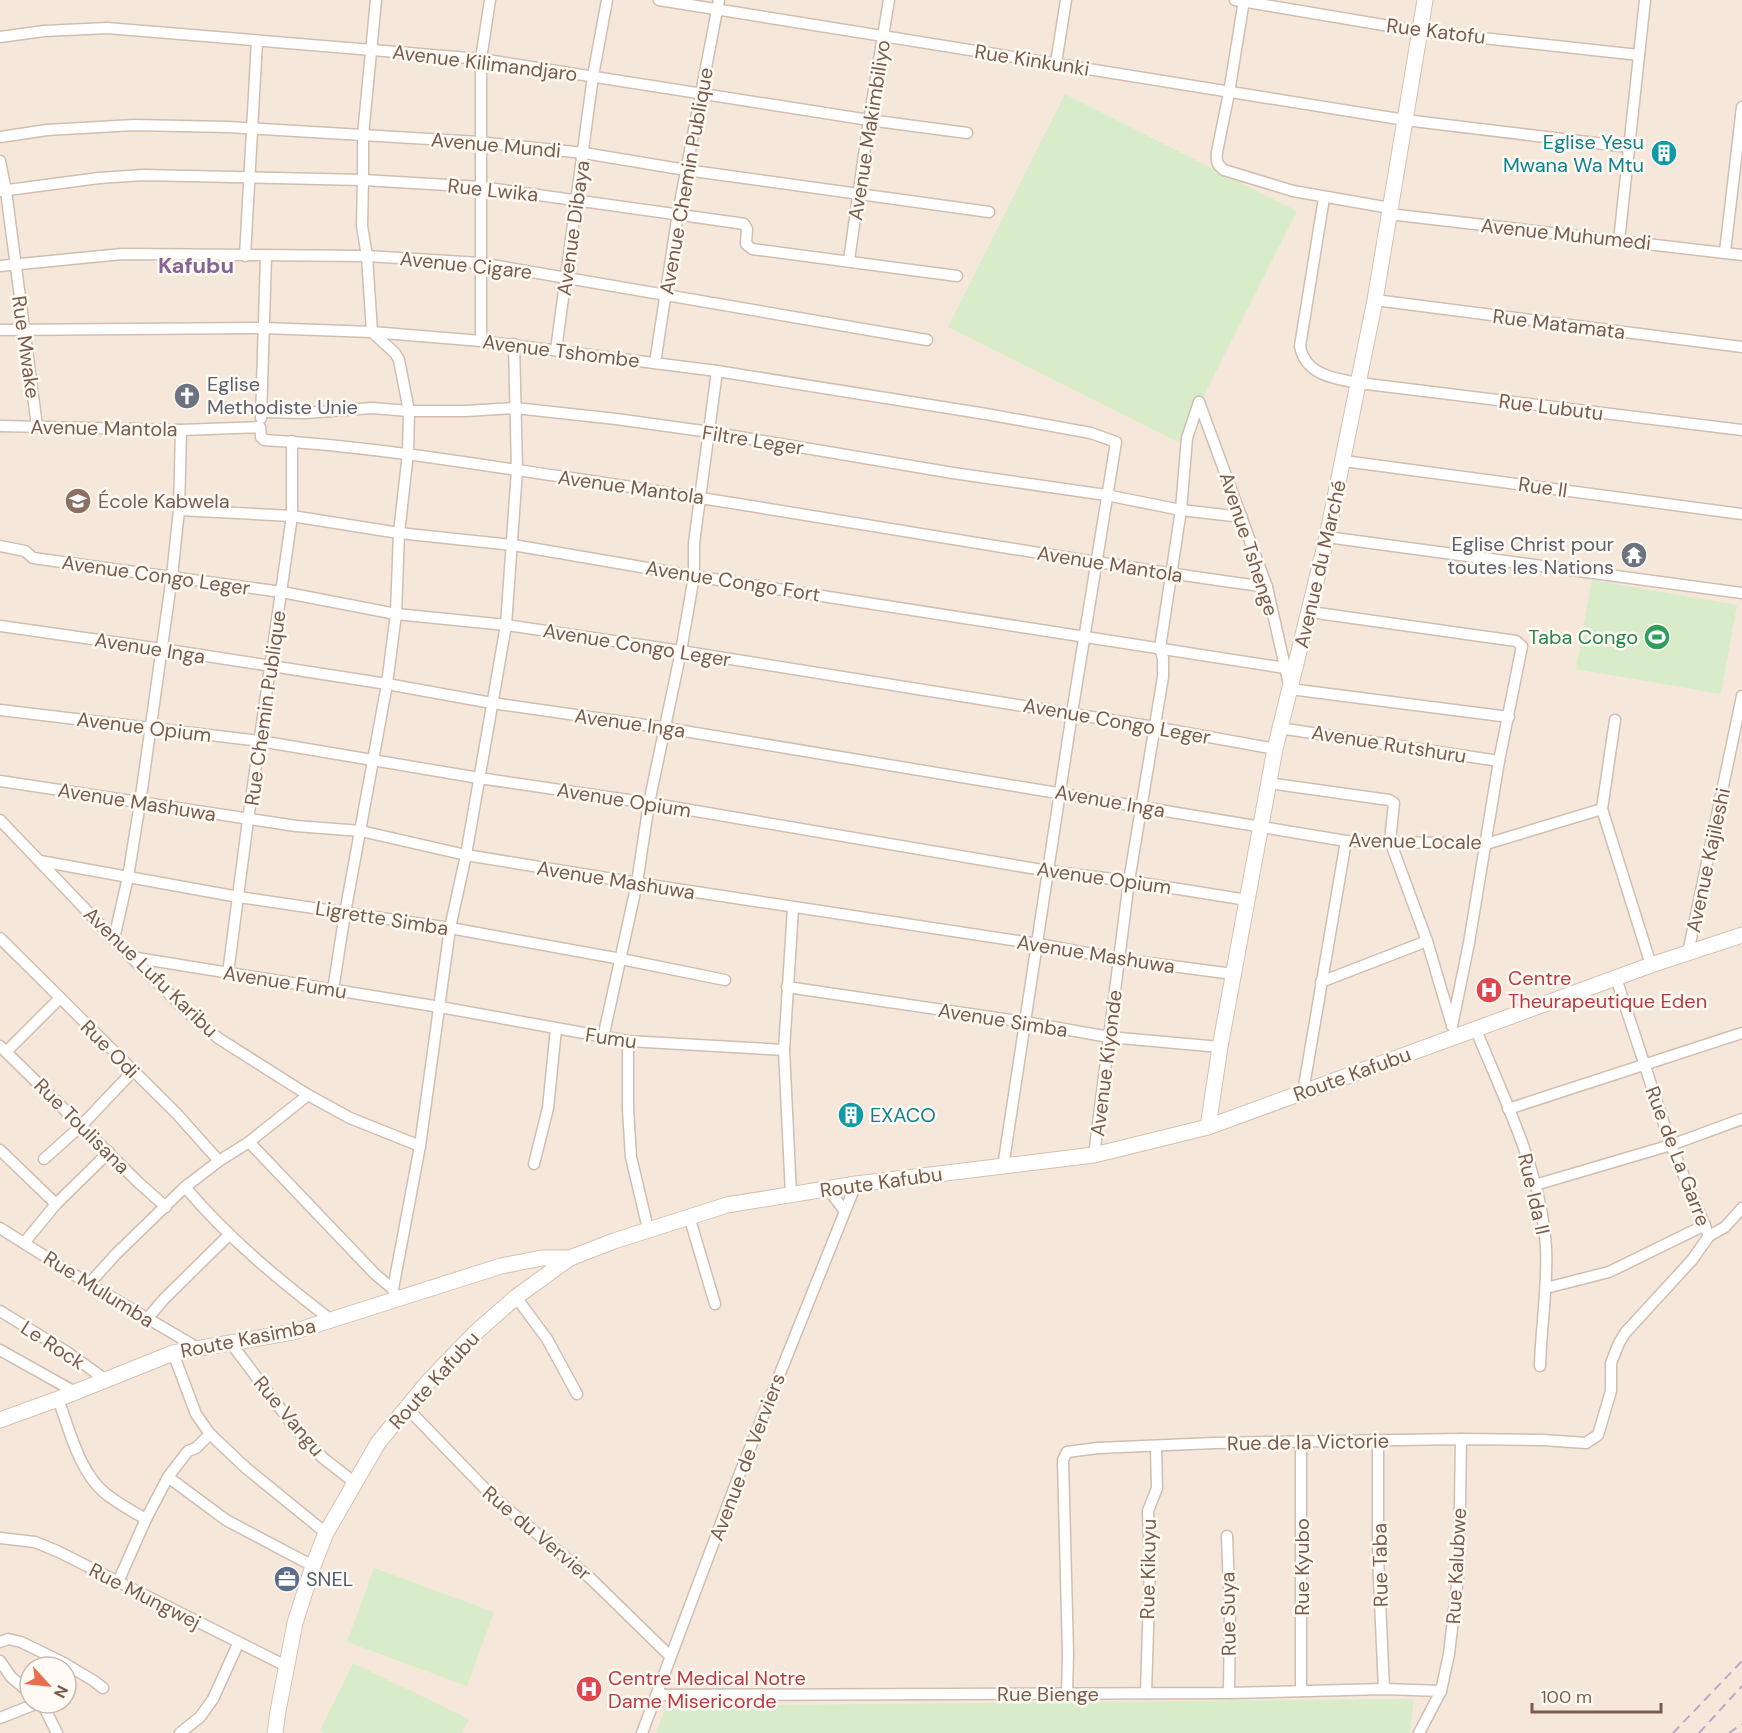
<svg xmlns="http://www.w3.org/2000/svg" width="1742" height="1733" viewBox="0 0 1742 1733" font-family="'DM Sans',sans-serif">
<rect width="100%" height="100%" fill="#fdf6ec"/>
<!-- residential -->
<path fill="#f5e8da" fill-rule="evenodd" d="M0 0H1742V1733H0ZM30 1667H66V1703H30Z"/>
<!-- green -->
<g fill="#d8ecc9">
<polygon points="1065,94 1297,211 1180,443 948,327"/>
<polygon points="1592,580 1737,605 1721,694 1576,669"/>
<polygon points="374,1568 494,1612 467,1686 347,1642"/>
<polygon points="353,1663 469,1719 462,1733 324,1733 320,1731"/>
<polygon points="1414,1699 1410,1733 656,1733 666,1706"/>
</g>
<g fill="none" stroke-linecap="round" stroke-linejoin="round">
<defs>
<g id="street">
<polyline points="659,0 1405,120 1629,147"/>
<polyline points="1235,0 1419,31 1639,55"/>
<path d="M1244 0 1229 93 1217 152C1216 161 1217 165 1224 170L1293 191 1390 208"/>
<polyline points="0,37 44,31 107,28 481,59 869,120 967,133"/>
<polyline points="1056,63 1066,0"/>
<polyline points="0,137 47,130 134,125 228,127 479,142 584,153 686,170 989,212"/>
<polyline points="0,161 6,191 37,426"/>
<polyline points="0,191 99,178 143,175 363,180 481,187 738,223 744,224 747,229 746,244 752,249 957,276"/>
<path d="M1324 198 1300 346C1305 375 1335 379 1359 383L1742 430"/>
<polyline points="1389,214 1742,255"/>
<polyline points="1619,241 1645,0"/>
<polyline points="1725,252 1742,107"/>
<polyline points="245,256 257,41"/>
<polyline points="849,260 869,120 889,0"/>
<polyline points="0,266 122,254 367,256 480,263 927,340"/>
<polyline points="1375,300 1742,347"/>
<polyline points="0,330 263,328 372,332 481,341 717,371 986,414 1091,433 1116,442 1072,713 1003,1167"/>
<polyline points="481,341 481,59 490,0"/>
<polyline points="556,350 593,76 607,0"/>
<polyline points="655,363 678,213 719,0"/>
<polyline points="1199,402 1267,587 1290,689 1509,717"/>
<polyline points="261,412 306,413 372,408 409,411 466,411 515,408 616,419 710,432 953,473 1106,495 1181,510 1242,517"/>
<polyline points="261,418 266,256"/>
<path d="M0 426 181 430 260 427 261 437 264 440C370 446 473 464 578 479 808 513 1036 556 1267 587"/>
<polyline points="1344,461 1742,514"/>
<polyline points="179,510 292,516 399,533 513,545 694,576 1285,668"/>
<polyline points="1327,537 1742,593"/>
<polyline points="0,546 25,551 33,558 282,592 396,614 506,625 681,651 1154,727 1275,749"/>
<polyline points="1310,612 1516,641 1522,646 1499,761 1469,943 1452,1026"/>
<polyline points="0,626 162,649 387,684 492,703 666,728 1346,841 1486,844 1602,809"/>
<polyline points="0,710 260,741 479,778 649,803 1048,871 1129,881 1247,900"/>
<polyline points="1615,720 1602,809 1651,965"/>
<polyline points="1279,728 1499,761"/>
<polyline points="0,781 296,826 361,831 466,855 637,883 1038,944 1119,959 1233,974"/>
<polyline points="1268,783 1389,800 1394,803 1390,841 1427,941 1451,1022"/>
<polyline points="0,820 131,957 192,1016 218,1038 308,1095 350,1118 420,1146"/>
<polyline points="40,861 239,897 450,928 621,959 725,980"/>
<polyline points="0,938 177,1114 219,1161"/>
<polyline points="114,939 128,877 140,803 172,576 179,510 181,430"/>
<polyline points="1688,953 1742,696"/>
<polyline points="131,957 440,1007 628,1041 784,1050"/>
<polyline points="228,973 248,820 292,516 292,441"/>
<polyline points="1321,982 1427,941"/>
<polyline points="787,987 1025,1022 1109,1037 1220,1047"/>
<polyline points="333,990 345,913 387,684 396,614 399,533 408,453 409,411 399,360 395,353 372,332 367,256 362,226 363,180 363,135 376,0"/>
<path d="M1476 1030C1504 1099 1541 1171 1546 1247 1548 1287 1541 1326 1540 1366"/>
<polyline points="603,1038 637,883 649,803 681,651 694,576 694,543 717,371"/>
<polyline points="628,1041 628,1109 631,1157 648,1229"/>
<polyline points="0,1046 139,1183 166,1207"/>
<polyline points="6,1052 60,998"/>
<polyline points="1303,1092 1346,841"/>
<polyline points="1508,1109 1742,1033"/>
<polyline points="249,1142 375,1274 393,1289"/>
<polyline points="0,1150 56,1204"/>
<polyline points="1094,1155 1129,881 1163,677 1163,658 1160,648 1181,510 1187,438 1199,402"/>
<polyline points="44,1159 82,1125 133,1071"/>
<polyline points="534,1164 548,1108 556,1029"/>
<polyline points="1535,1185 1671,1145 1742,1119"/>
<path d="M185 1187C229 1239 278 1279 331 1320"/>
<polyline points="828,1189 844,1210"/>
<polyline points="791,1195 784,1050 793,908"/>
<polyline points="689,1216 715,1304"/>
<polyline points="0,1228 89,1284 198,1348"/>
<polyline points="1709,1236 1725,1227 1742,1208"/>
<polyline points="24,1243 56,1204 109,1152"/>
<polyline points="89,1284 116,1254 185,1187 219,1161 249,1142 308,1095"/>
<polyline points="1546,1288 1609,1272 1705,1225"/>
<polyline points="516,1297 547,1339 577,1394"/>
<polyline points="395,1298 393,1289 420,1146 450,928 466,855 506,625 517,470 514,344"/>
<polyline points="0,1311 67,1352 106,1380"/>
<polyline points="147,1319 164,1299 229,1235"/>
<polyline points="230,1342 295,1428 323,1458 354,1482"/>
<polyline points="0,1350 75,1392"/>
<polyline points="173,1353 196,1414 210,1434 246,1468 326,1533"/>
<path d="M58 1399C70 1431 79 1472 106 1494 118 1503 133 1512 146 1519"/>
<polyline points="406,1407 492,1496 590,1578 670,1656"/>
<polyline points="1378,1442 1378,1557 1384,1689"/>
<polyline points="1301,1443 1301,1691"/>
<polyline points="168,1477 226,1520 313,1566"/>
<polyline points="1227,1536 1230,1614 1229,1693"/>
<polyline points="0,1538 35,1542 57,1551 286,1666"/>
<polyline points="118,1582 146,1519 168,1477 188,1451 196,1448 210,1434"/>
<polyline points="0,1642 8,1639 21,1642 64,1663 94,1681 103,1688"/>
<polyline points="0,1661 11,1677 30,1693"/>
<polyline points="1067,1693 1068,1654 1063,1460 1067,1452 1098,1448 1214,1443 1461,1439 1543,1440 1586,1443 1598,1435 1611,1391 1611,1363 1619,1343 1625,1333 1692,1260 1709,1236 1671,1145 1616,978"/>
<polyline points="1146,1693 1150,1564 1148,1511 1157,1488 1156,1447"/>
<polyline points="656,1695 1229,1693 1384,1689 1441,1691"/>
<polyline points="42,1703 57,1733"/>
<polyline points="0,1718 38,1703"/>
<polyline points="180,1733 200,1717 213,1699 238,1644"/>
<polyline points="642,1733 738,1478 856,1184"/>
<polyline points="1419,1733 1441,1691 1449,1654 1459,1568 1461,1439"/>
</g>
<g id="secondary">
<polyline points="1208,1127 1220,1047 1275,749 1327,537 1375,300 1425,0"/>
<polyline points="0,1420 58,1399 173,1353 293,1332 501,1266 542,1258 570,1258"/>
<polyline points="275,1733 278,1711 295,1623 313,1566 326,1533 378,1443 427,1383 474,1334 516,1297 570,1258 614,1241 727,1205 856,1184 1094,1155 1208,1127 1651,965 1742,935"/>
</g>
</defs>
<!-- street casing -->
<use href="#street" stroke="#d1beb0" stroke-width="13"/>
<!-- secondary casing -->
<use href="#secondary" stroke="#d6c0b0" stroke-width="17"/>
<!-- street -->
<use href="#street" stroke="#fff" stroke-width="10"/>
<!-- secondary -->
<use href="#secondary" stroke="#fff" stroke-width="15"/>
<!-- rail -->
<g stroke="#b9a8c9" stroke-width="2" stroke-dasharray="9 6" stroke-linecap="butt">
<polyline points="1673,1733 1742,1661"/>
<polyline points="1699,1733 1742,1686"/>
<polyline points="1729,1733 1742,1724"/>
</g>
</g>
<!-- icons -->
<defs>
<symbol id="building-disc" viewBox="-11 -11 22 22"><circle r="9.5" fill="#0f9aa8" stroke="#fffaf3"/><path d="M-4-6H4V6H1V3H-1V6H-4ZM-2.5-4.3h1.7v1.8h-1.7ZM.8-4.3h1.7v1.8H.8ZM-2.5-1h1.7V.8h-1.7ZM.8-1h1.7V.8H.8Z" fill="#fff"/></symbol>
<symbol id="church-disc" viewBox="-11 -11 22 22"><circle r="9.5" fill="#6b7280" stroke="#fffaf3"/><path d="M-1.2-6h2.4v3.5h3.3v2.4h-3.3V6h-2.4V-.1h-3.3v-2.4h3.3Z" fill="#fff"/></symbol>
<symbol id="school-disc" viewBox="-11 -11 22 22"><circle r="9.5" fill="#8d6e63" stroke="#fffaf3"/><path d="M0-5L7-2L0 1L-7-2ZM-4 1L0 2.5L4 1V4Q0 6-4 4Z" fill="#fff"/></symbol>
<symbol id="temple-disc" viewBox="-11 -11 22 22"><circle r="9.5" fill="#6b7280" stroke="#fffaf3"/><path d="M0-6L5-2H3V0L6.5 2.5H4V6H1.5V3h-3V6H-4V2.5H-6.5L-3 0V-2H-5Z" fill="#fff"/></symbol>
<symbol id="stadium-disc" viewBox="-11 -11 22 22"><circle r="9.5" fill="#2e9e5b" stroke="#fffaf3"/><path d="M0-5a6.5 5 0 1 0 0 10a6.5 5 0 1 0 0-10ZM-3.5-1.8h7v3.6h-7Z" fill="#fff"/></symbol>
<symbol id="hospital-disc" viewBox="-11 -11 22 22"><circle r="9.5" fill="#e0444e" stroke="#fffaf3"/><path d="M-5-5h3v3.5h4V-5h3V5h-3V1.5h-4V5h-3Z" fill="#fff"/></symbol>
<symbol id="office-disc" viewBox="-11 -11 22 22"><circle r="9.5" fill="#5c6f8a" stroke="#fffaf3"/><path d="M-6-3h4V-5.5h4V-3h4V5H-6ZM-1-4.5V-3h2v-1.5ZM-6 0V1H6V0Z" fill="#fff"/></symbol>
</defs>
<g fill-rule="evenodd">
<use href="#building-disc" x="1649" y="138" width="30" height="30"/>
<use href="#church-disc" x="172" y="381" width="30" height="30"/>
<use href="#school-disc" x="63" y="486" width="30" height="30"/>
<use href="#temple-disc" x="1619" y="540" width="30" height="30"/>
<use href="#stadium-disc" x="1642" y="622" width="30" height="30"/>
<use href="#hospital-disc" x="1474" y="975" width="30" height="30"/>
<use href="#building-disc" x="836" y="1100" width="30" height="30"/>
<use href="#office-disc" x="272" y="1564" width="30" height="30"/>
<use href="#hospital-disc" x="574" y="1674" width="30" height="30"/>
</g>
<g text-anchor="middle" dominant-baseline="central" stroke-width="5" stroke-linejoin="round" paint-order="stroke">
<!-- street labels -->
<g font-size="20" fill="#7a5c4d" stroke="#fffaf3">
<text transform="translate(1436 31) rotate(7)">Rue Katofu</text>
<text transform="translate(1032 60) rotate(9)">Rue Kinkunki</text>
<text transform="translate(485 63) rotate(7)">Avenue Kilimandjaro</text>
<text transform="translate(869 130) rotate(-81)">Avenue Makimbiliyo</text>
<text transform="translate(496 145) rotate(5)">Avenue Mundi</text>
<text transform="translate(686 181) rotate(-80)">Avenue Chemin Publique</text>
<text transform="translate(493 190) rotate(6)">Rue Lwika</text>
<text transform="translate(573 228) rotate(-82)">Avenue Dibaya</text>
<text transform="translate(1566 234) rotate(6)">Avenue Muhumedi</text>
<text transform="translate(466 265) rotate(6)">Avenue Cigare</text>
<text transform="translate(1559 324) rotate(7)">Rue Matamata</text>
<text transform="translate(26 347) rotate(82)">Rue Mwake</text>
<text transform="translate(561 351) rotate(7)">Avenue Tshombe</text>
<text transform="translate(1551 407) rotate(7)">Rue Lubutu</text>
<text transform="translate(104 428) rotate(1)">Avenue Mantola</text>
<text transform="translate(753 440) rotate(9)">Filtre Leger</text>
<text transform="translate(631 487) rotate(8)">Avenue Mantola</text>
<text transform="translate(1543 487) rotate(8)">Rue II</text>
<text transform="translate(1249 544) rotate(72)">Avenue Tshenge</text>
<text transform="translate(1110 564) rotate(9)">Avenue Mantola</text>
<text transform="translate(1320 564) rotate(-77)">Avenue du Marché</text>
<text transform="translate(156 575) rotate(8)">Avenue Congo Leger</text>
<text transform="translate(733 581) rotate(9)">Avenue Congo Fort</text>
<text transform="translate(637 645) rotate(9)">Avenue Congo Leger</text>
<text transform="translate(150 648) rotate(9)">Avenue Inga</text>
<text transform="translate(265 708) rotate(-82)">Rue Chemin Publique</text>
<text transform="translate(1117 721) rotate(10)">Avenue Congo Leger</text>
<text transform="translate(630 723) rotate(8)">Avenue Inga</text>
<text transform="translate(144 727) rotate(7)">Avenue Opium</text>
<text transform="translate(1389 744) rotate(9)">Avenue Rutshuru</text>
<text transform="translate(624 800) rotate(9)">Avenue Opium</text>
<text transform="translate(1110 801) rotate(10)">Avenue Inga</text>
<text transform="translate(137 802) rotate(9)">Avenue Mashuwa</text>
<text transform="translate(1415 841) rotate(1)">Avenue Locale</text>
<text transform="translate(1708 860) rotate(-78)">Avenue Kajileshi</text>
<text transform="translate(1104 878) rotate(8)">Avenue Opium</text>
<text transform="translate(616 880) rotate(9)">Avenue Mashuwa</text>
<text transform="translate(382 918) rotate(9)">Ligrette Simba</text>
<text transform="translate(1096 954) rotate(9)">Avenue Mashuwa</text>
<text transform="translate(151 972) rotate(44)">Avenue Lufu Karibu</text>
<text transform="translate(285 982) rotate(9)">Avenue Fumu</text>
<text transform="translate(1003 1020) rotate(9)">Avenue Simba</text>
<text transform="translate(611 1038) rotate(8)">Fumu</text>
<text transform="translate(110 1049) rotate(45)">Rue Odi</text>
<text transform="translate(1106 1063) rotate(-83)">Avenue Kiyonde</text>
<text transform="translate(1352 1074) rotate(-20)">Route Kafubu</text>
<text transform="translate(82 1126) rotate(45)">Rue Toulisana</text>
<text transform="translate(1678 1156) rotate(69)">Rue de La Garre</text>
<text transform="translate(881 1182) rotate(-8)">Route Kafubu</text>
<text transform="translate(1534 1194) rotate(77)">Rue Ida II</text>
<text transform="translate(99 1289) rotate(32)">Rue Mulumba</text>
<text transform="translate(248 1338) rotate(-11)">Route Kasimba</text>
<text transform="translate(53 1345) rotate(33)">Le Rock</text>
<text transform="translate(434 1380) rotate(-48)">Route Kafubu</text>
<text transform="translate(289 1416) rotate(50)">Rue Vangu</text>
<text transform="translate(1308 1442) rotate(-1)">Rue de la Victorie</text>
<text transform="translate(747 1457) rotate(-69)">Avenue de Verviers</text>
<text transform="translate(537 1533) rotate(40)">Rue du Vervier</text>
<text transform="translate(1380 1565) rotate(-91)">Rue Taba</text>
<text transform="translate(1456 1566) rotate(-87)">Rue Kalubwe</text>
<text transform="translate(1302 1567) rotate(-90)">Rue Kyubo</text>
<text transform="translate(1148 1569) rotate(-89)">Rue Kikuyu</text>
<text transform="translate(145 1596) rotate(27)">Rue Mungwej</text>
<text transform="translate(1228 1614) rotate(-91)">Rue Suya</text>
<text x="1048" y="1694">Rue Bienge</text>
</g>
<!-- culture labels -->
<g font-size="20" fill="#0d838f" stroke="#fffaf3" text-anchor="end">
<text x="1644" y="142">Eglise Yesu<tspan x="1644" dy="23">Mwana Wa Mtu</tspan></text>
<text x="870" y="1115" text-anchor="start">EXACO</text>
</g>
<!-- worship labels -->
<g font-size="20" fill="#5b616d" stroke="#fffaf3" text-anchor="start">
<text x="207" y="384">Eglise<tspan x="207" dy="23">Methodiste Unie</tspan></text>
<text x="1614" y="544" text-anchor="end">Eglise Christ pour<tspan x="1614" dy="23">toutes les Nations</tspan></text>
</g>
<!-- education labels -->
<g font-size="20" fill="#785e54" stroke="#fffaf3" text-anchor="start">
<text x="98" y="501">École Kabwela</text>
</g>
<!-- leisure labels -->
<g font-size="20" fill="#27864d" stroke="#fffaf3" text-anchor="end">
<text x="1638" y="637">Taba Congo</text>
</g>
<!-- health labels -->
<g font-size="20" fill="#be3a42" stroke="#fffaf3" text-anchor="start">
<text x="1508" y="978">Centre<tspan x="1508" dy="23">Theurapeutique Eden</tspan></text>
<text x="608" y="1678">Centre Medical Notre<tspan x="608" dy="23">Dame Misericorde</tspan></text>
</g>
<!-- service labels -->
<g font-size="20" fill="#4e5e75" stroke="#fffaf3" text-anchor="start">
<text x="306" y="1579">SNEL</text>
</g>
<!-- quarter labels -->
<g font-size="22" font-weight="bold" fill="#846695" stroke="#fffaf3">
<text x="196" y="265">Kafubu</text>
</g>
</g>
<!-- north arrow -->
<g transform="translate(48 1685) rotate(117)"><circle r="28" fill="#fffaf3" stroke="#cabbb1" stroke-width="1.5"/>
<path d="M0-4.5L10 22L0 15L-10 22Z" fill="#e76f51"/>
<text y="-9" font-size="16" font-weight="bold" text-anchor="middle" fill="#7a5c4d">N</text>
</g>
<!-- scale -->
<path d="M1532 1703v9h129v-9" fill="none" stroke="#7a5c4d" stroke-width="3"/>
<text x="1541" y="1703" font-size="18" fill="#7a5c4d" stroke="#fffaf3" stroke-width="4.5" paint-order="stroke">100 m</text>
</svg>
